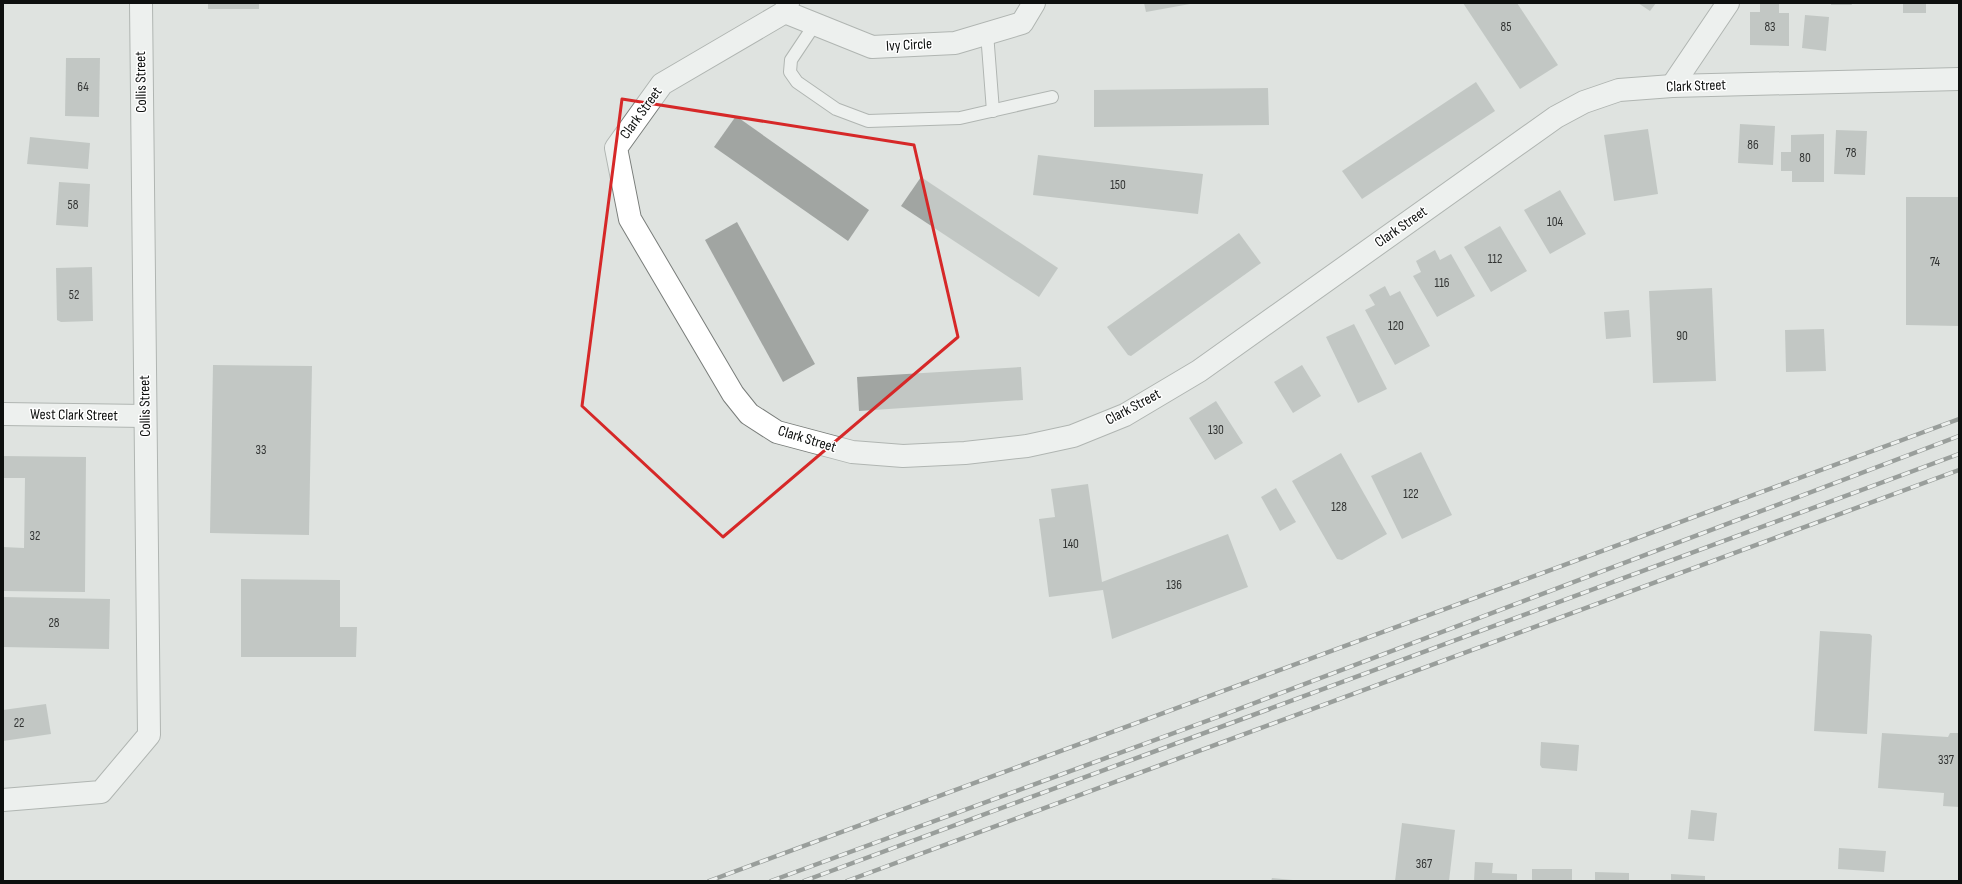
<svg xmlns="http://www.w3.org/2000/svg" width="1962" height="884" viewBox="0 0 1962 884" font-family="'Sofia Sans Condensed',sans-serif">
<rect width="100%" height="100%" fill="#dfe3e0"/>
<!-- building -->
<g fill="#a1a5a2">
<rect x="208" y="3" width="51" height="6"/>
<polygon points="1144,3 1190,3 1190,4 1146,12"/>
<polygon points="1463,3 1517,3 1558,65 1520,89"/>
<polygon points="1638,3 1656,3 1650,11"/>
<polygon points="1831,3 1851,3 1852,5 1831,5"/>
<rect x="1903" y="3" width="23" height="10"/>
<polygon points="1760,4 1779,4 1779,13 1789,13 1789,46 1750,45 1750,12 1760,12"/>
<polygon points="1805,15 1829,17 1826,51 1802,48"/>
<polygon points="66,58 100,58 99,117 65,116"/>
<polygon points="1476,82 1495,111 1362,199 1342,171"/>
<polygon points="1268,88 1269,125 1094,127 1094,90"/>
<polygon points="736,116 869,210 848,241 714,147"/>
<polygon points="1740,124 1775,126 1773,165 1738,163"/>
<polygon points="1648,129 1658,194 1614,201 1604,135"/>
<polygon points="1836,130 1867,131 1865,175 1834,174"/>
<polygon points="1824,134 1824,182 1792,182 1792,171 1781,171 1781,152 1791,152 1791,135"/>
<polygon points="30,137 90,143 88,169 27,164"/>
<polygon points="1038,155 1203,174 1198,214 1033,195"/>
<polygon points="921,177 1058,268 1039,297 901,206"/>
<polygon points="59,182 90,184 88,227 56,225"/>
<polygon points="1560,190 1586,234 1550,254 1524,210"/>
<polygon points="1906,197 1959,197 1959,326 1906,325"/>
<polygon points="737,222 815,364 783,382 705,240"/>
<polygon points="1500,226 1527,271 1491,292 1464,247"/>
<polygon points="1239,233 1261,263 1131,356 1128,355 1107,327"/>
<polygon points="1435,250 1440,260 1451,254 1475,296 1437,317 1413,276 1421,272 1416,261"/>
<polygon points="92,267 93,321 61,322 57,320 56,268"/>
<polygon points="1385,286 1390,296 1400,291 1430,346 1395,365 1365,310 1375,305 1369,295"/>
<polygon points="1712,288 1716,381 1653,383 1649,291"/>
<polygon points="1629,310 1631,337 1606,339 1604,312"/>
<polygon points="1354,324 1387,389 1358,403 1326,337"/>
<polygon points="1824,329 1826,371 1786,372 1785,330"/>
<polygon points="213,365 312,366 309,535 210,533"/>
<polygon points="1302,365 1321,396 1293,413 1274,382"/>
<polygon points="1021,367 1023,400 859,411 857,377"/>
<polygon points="1216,401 1243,443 1215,460 1189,418"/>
<polygon points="1421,452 1452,515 1402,539 1371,476"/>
<polygon points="1341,453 1387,534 1342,560 1337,559 1292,481"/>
<polygon points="3,456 86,457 85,592 3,591 3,547 24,548 25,478 3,478"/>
<polygon points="1088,484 1102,582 1228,534 1248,587 1112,639 1103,590 1049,597 1039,519 1055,517 1051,489"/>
<polygon points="1276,488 1296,522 1280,531 1261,497"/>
<polygon points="241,579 340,580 340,627 357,627 356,657 241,657"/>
<polygon points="3,597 110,599 109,649 3,647"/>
<polygon points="1820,631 1870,634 1872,636 1867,734 1814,731"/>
<polygon points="46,704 51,734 3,741 3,710"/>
<polygon points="1882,733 1948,737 1950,733 1959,733 1959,807 1943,806 1944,793 1878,788"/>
<polygon points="1541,742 1579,745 1577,771 1542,768 1540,765"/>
<polygon points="1691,810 1717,813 1714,841 1688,839"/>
<polygon points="1402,823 1455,830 1449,881 1395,881"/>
<polygon points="1839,848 1886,851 1884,872 1838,869"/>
<polygon points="1475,862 1493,863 1492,873 1517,874 1517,881 1474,881"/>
<rect x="1532" y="869" width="40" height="12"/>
<polygon points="1595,872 1629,873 1629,881 1595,881"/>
<polygon points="1671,874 1705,876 1705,881 1671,881"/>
<polygon points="1272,878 1293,880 1293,881 1271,881"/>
</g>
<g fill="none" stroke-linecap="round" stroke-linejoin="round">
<defs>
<g id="lane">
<polyline points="815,24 791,60 790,72 797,82 836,109 868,121 960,118 1052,97"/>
<polyline points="987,33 993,111"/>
</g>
<g id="street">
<polyline points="788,3 785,12 872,47 955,43 1022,23 1034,3"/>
<polyline points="785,12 662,84 616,148 630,219 733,394 749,414 777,432 852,452 903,456 965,453 1027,446 1073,436 1125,415 1199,371 1556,117 1584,102 1619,90 1672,86 1959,79"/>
<polyline points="1672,86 1728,3"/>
<polyline points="3,414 145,416"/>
<polyline points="3,800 101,792 149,735 141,3"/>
</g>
</defs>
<!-- lane casing -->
<use href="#lane" stroke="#797d7a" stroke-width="14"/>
<!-- street casing -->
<use href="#street" stroke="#797d7a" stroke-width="24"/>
<!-- lane -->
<use href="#lane" stroke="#fff" stroke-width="12"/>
<!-- street -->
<use href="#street" stroke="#fff" stroke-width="22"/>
<defs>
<g id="rail">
<polyline points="709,881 1959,419"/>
<polyline points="771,881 1223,715 1959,436"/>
<polyline points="804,881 1959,454"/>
<polyline points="847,881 1959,470"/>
</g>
</defs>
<!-- rail casing -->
<use href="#rail" stroke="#464947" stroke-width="4.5"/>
<!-- rail -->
<use href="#rail" stroke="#fff" stroke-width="3" stroke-dasharray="9" stroke-linecap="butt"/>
</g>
<!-- marked area -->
<path d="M0 0H1962V884H0ZM622 99 914 145 958 337 723 537 582 406Z" fill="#dfe3e0" fill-opacity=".55" fill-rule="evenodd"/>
<path fill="none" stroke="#d62828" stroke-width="3" stroke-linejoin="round" d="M622 99 914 145 958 337 723 537 582 406Z"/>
<g text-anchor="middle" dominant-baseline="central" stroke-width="3" stroke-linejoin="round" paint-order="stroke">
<!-- number labels -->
<g font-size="13" fill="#323433">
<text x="1506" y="27">85</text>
<text x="1770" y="27">83</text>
<text x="83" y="87">64</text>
<text x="1753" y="145">86</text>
<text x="1851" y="153">78</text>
<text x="1805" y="158">80</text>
<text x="1118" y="185">150</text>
<text x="73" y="205">58</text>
<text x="1555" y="222">104</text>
<text x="1495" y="259">112</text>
<text x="1935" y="262">74</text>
<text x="1442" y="283">116</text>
<text x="74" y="295">52</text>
<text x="1396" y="326">120</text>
<text x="1682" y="336">90</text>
<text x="1216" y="430">130</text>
<text x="261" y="450">33</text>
<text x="1411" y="494">122</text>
<text x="1339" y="507">128</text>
<text x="35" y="536">32</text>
<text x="1071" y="544">140</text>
<text x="1174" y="585">136</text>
<text x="54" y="623">28</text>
<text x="19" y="723">22</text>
<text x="1946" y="760">337</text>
<text x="1424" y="864">367</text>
</g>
<!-- street labels -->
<g font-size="15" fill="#0d0f0e" stroke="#fff">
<text transform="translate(909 45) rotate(-3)">Ivy Circle</text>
<text transform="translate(141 82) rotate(-91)">Collis Street</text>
<text transform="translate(1696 86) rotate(-2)">Clark Street</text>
<text transform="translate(641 113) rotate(-54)">Clark Street</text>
<text transform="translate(1401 227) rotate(-35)">Clark Street</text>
<text transform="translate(145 406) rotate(-91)">Collis Street</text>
<text transform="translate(1133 407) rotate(-28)">Clark Street</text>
<text transform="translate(74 415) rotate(1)">West Clark Street</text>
<text transform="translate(807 439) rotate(17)">Clark Street</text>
</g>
</g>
<!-- border -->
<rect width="1962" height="884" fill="none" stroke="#0d0f0e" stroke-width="8"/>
</svg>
